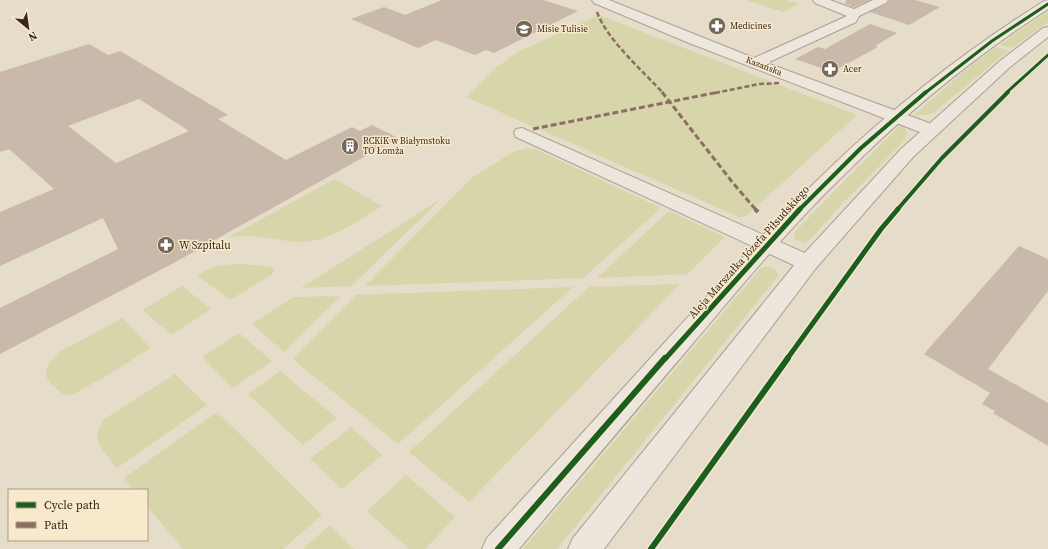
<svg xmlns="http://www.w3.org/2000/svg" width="1048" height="549" viewBox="0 0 1048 549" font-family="'Source Serif 4',serif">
<rect width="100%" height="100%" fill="#e5dcc9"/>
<!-- green -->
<g fill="#d7d5aa">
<polygon points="747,0 786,0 799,4 783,12"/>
<polygon points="1048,11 1048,22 1012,48 1000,45"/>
<polygon points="599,15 857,115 745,217 739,217 466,97 494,69 518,52"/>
<polygon points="996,47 1008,51 933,113 924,115 914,115 973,64"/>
<polygon points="900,126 903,126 907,133 905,140 838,208 810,240 803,243 794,238 794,233 848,177"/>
<polygon points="527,148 535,149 661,208 583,278 365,286 473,177 513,152"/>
<path d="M335 179 382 206C357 221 330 242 299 242 282 241 265 236 247 236 241 236 235 237 229 237Z"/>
<polygon points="441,199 351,286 301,288"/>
<polygon points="669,211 725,237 688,274 597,278"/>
<path d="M240 264 271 267 274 270 271 275 230 300 198 276C213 265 222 265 240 264Z"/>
<polygon points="766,267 774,269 779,274 778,276 557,549 523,549 761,268"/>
<polygon points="680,284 469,502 409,452 589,287"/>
<polygon points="182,286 211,309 171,335 143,310"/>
<polygon points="573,287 398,444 295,361 294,357 356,295"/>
<polygon points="341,296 284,352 252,324 294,297"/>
<polygon points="123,318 150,348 111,373 77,392 69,395 63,394 51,384 46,376 46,370 50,362 59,352"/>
<polygon points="239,333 272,361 233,388 202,357"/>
<polygon points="280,371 337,418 303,445 248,394"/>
<path d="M175 374 207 405 117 468C104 450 90 443 103 420Z"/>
<polygon points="217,412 322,515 283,549 183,549 147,506 147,490 134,490 124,478"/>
<polygon points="351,427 382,455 342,489 310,459"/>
<polygon points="406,475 455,517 425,549 409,549 367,511"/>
<polygon points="330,525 354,549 303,549"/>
</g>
<!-- building -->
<g fill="#c9b9aa" fill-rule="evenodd">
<polygon points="442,0 543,0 578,11 494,53 486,50 475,55 436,40 418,48 351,19 384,7 405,15"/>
<polygon points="846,0 870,0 854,7 845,4"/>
<polygon points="889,0 915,0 940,7 909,25 870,12 887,4"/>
<polygon points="870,24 897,33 875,46 878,47 832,72 795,59 818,47 825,49"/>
<path d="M89 44 108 55 120 51 228 115 218 119 286 160 352 127 360 131 372 125 398 138 170 265 0 354V308L118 249 103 218 0 266V212L54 189 9 149 0 152V72ZM139 99 189 131 116 163 68 126Z"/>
<polygon points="1019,246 1048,259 1048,291 988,369 1048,403 1048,446 993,413 995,411 982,404 990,393 924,354"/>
</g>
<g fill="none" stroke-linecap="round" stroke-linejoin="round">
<defs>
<g id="minor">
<polygon points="592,0 609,0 754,58 847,16 815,3 813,0 830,0 854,9 873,0 888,0 886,3 859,16 856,22 767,63 937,126 939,130 937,134 931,135 925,134 689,43 594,3"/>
<polygon points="522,128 816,258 819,263 816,268 808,270 800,268 516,137 514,133 516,129"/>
</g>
<g id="tertiary">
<path d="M1048 0V9C974 57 906 113 844 175 790 227 742 285 694 342 635 411 577 480 519 549H482L487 538C550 469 613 399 676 330 727 275 777 218 832 166 897 104 968 49 1044 1Z"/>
<polygon points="1048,27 1048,37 1010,67 913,157 816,268 604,549 568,549 573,538 800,258 901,149 1000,61 1043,28"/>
</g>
</defs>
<!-- minor casing -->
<use href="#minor" stroke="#aaa093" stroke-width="2"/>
<!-- tertiary casing -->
<use href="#tertiary" stroke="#aaa093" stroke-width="2"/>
<!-- minor -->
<use href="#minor" fill="#ece6dc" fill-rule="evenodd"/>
<!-- tertiary -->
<use href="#tertiary" fill="#ece6dc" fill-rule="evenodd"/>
<!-- quiet-far2 -->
<g stroke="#8d6e63" stroke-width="2.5" stroke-dasharray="5 2.5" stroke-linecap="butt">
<path d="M597 12C607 40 643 71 663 93"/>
<polyline points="715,93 759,84 780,83"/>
</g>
<!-- quiet-far1 -->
<g stroke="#8d6e63" stroke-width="3" stroke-dasharray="6 3" stroke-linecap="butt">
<polyline points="662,92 733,183 756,210"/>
<polyline points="533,129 719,92"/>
</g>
<!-- quiet -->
<polyline stroke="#8d6e63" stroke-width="4" stroke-dasharray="8 4" stroke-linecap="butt" points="755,209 758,212"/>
<defs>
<g id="cycleway-far3">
<polyline points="925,93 992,41 1048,4"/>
<polyline points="1006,93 1048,55"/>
</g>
<g id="cycleway-far2">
<polyline points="799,210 861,148 926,92"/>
<polyline points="897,210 942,158 1008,92"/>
</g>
<g id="cycleway-far1">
<polyline points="665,359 800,209"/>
<polyline points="787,359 881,229 898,209"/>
</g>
<g id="cycleway">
<polyline points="498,549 665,358"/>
<polyline points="651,549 788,358"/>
</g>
</defs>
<!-- cycleway-far3 casing -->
<use href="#cycleway-far3" stroke="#f8e9cd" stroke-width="4.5"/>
<!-- cycleway-far2 casing -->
<use href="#cycleway-far2" stroke="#f8e9cd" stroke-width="6"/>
<!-- cycleway-far1 casing -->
<use href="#cycleway-far1" stroke="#f8e9cd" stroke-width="8"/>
<!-- cycleway casing -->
<use href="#cycleway" stroke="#f8e9cd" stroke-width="9"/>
<!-- cycleway-far3 -->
<use href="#cycleway-far3" stroke="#1b5e20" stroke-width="3"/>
<!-- cycleway-far2 -->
<use href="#cycleway-far2" stroke="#1b5e20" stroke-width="4"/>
<!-- cycleway-far1 -->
<use href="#cycleway-far1" stroke="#1b5e20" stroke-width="5"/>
<!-- cycleway -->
<use href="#cycleway" stroke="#1b5e20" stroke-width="6"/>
</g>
<!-- icons -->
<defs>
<symbol id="pharmacy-disc" viewBox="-11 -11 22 22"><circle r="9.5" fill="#756758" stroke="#f8e9cd"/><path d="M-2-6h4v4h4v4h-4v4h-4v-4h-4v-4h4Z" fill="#fff"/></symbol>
<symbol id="school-disc" viewBox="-11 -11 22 22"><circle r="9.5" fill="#756758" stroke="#f8e9cd"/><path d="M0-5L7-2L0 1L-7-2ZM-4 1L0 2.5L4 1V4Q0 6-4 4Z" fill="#fff"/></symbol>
<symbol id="building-disc" viewBox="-11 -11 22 22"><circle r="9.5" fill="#756758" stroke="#f8e9cd"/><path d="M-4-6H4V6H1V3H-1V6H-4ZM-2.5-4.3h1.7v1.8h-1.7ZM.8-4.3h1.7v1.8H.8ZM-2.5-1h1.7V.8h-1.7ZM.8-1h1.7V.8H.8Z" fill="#fff"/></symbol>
</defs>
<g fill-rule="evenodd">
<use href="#pharmacy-disc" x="707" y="16" width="20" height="20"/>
<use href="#school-disc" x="514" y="19" width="20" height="20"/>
<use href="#pharmacy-disc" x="820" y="59" width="20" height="20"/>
<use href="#building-disc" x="340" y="136" width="20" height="20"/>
<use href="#pharmacy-disc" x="156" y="235" width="20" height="20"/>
</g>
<g text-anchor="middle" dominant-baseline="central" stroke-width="3" stroke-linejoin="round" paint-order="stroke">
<!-- far-poi labels -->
<g font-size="9" fill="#38281b" stroke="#f8e9cd" text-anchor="start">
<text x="730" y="26">Medicines</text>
<text x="537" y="29">Misie Tulisie</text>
<text x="843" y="69">Acer</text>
<text x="363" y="141">RCKiK w Białymstoku<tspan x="363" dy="10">TO Łomża</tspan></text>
</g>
<!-- far-street labels -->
<g font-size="9" fill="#38281b" stroke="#f8e9cd">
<text transform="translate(764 66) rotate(21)">Kazańska</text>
</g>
<!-- poi labels -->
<g font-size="11" fill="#38281b" stroke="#f8e9cd" text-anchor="start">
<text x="179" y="245">W Szpitalu</text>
</g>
<!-- street labels -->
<g font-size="11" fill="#38281b" stroke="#f8e9cd">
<text transform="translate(749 252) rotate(-48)">Aleja Marszałka Józefa Piłsudskiego</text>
</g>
</g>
<!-- legend -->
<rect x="8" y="489" width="140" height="52" fill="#f8e9cd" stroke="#ab9c86"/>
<rect x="16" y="502" width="20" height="6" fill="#1b5e20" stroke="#ab9c86"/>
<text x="44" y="509" font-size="12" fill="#38281b">Cycle path</text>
<rect x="16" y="522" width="20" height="6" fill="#8d6e63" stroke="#ab9c86"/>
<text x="44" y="529" font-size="12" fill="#38281b">Path</text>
<!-- north arrow -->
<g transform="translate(28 28) rotate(151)" stroke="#f8e9cd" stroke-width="3" paint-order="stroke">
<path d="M0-3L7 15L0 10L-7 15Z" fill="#38281b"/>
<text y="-6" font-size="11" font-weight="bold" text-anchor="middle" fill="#38281b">N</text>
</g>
</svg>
